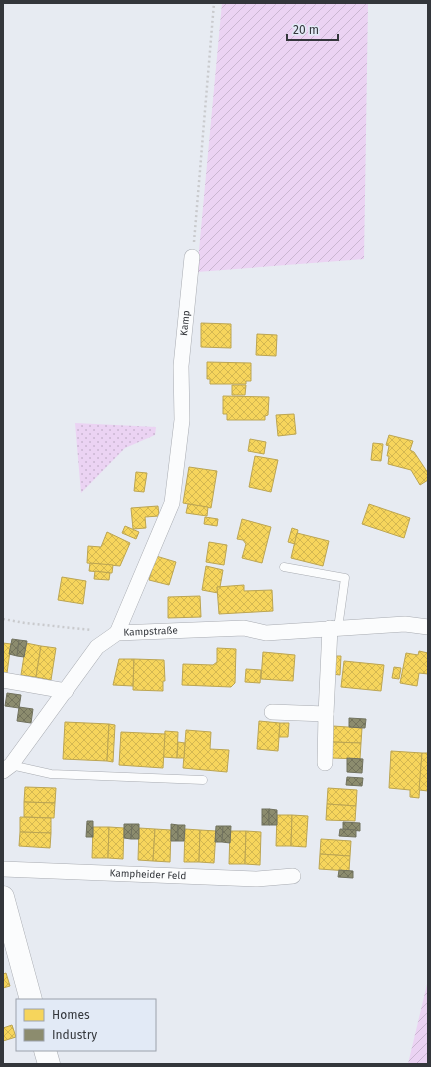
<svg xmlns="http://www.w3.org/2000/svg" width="431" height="1067" viewBox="0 0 431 1067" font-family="'Fira Sans',sans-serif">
<defs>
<pattern id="grass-dots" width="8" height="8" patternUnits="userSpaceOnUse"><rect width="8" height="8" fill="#ebd3f3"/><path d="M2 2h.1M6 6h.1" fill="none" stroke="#cab6d1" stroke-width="1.8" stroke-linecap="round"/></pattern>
<pattern id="garden-furrows" width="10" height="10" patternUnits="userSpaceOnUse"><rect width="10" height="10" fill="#ebd3f3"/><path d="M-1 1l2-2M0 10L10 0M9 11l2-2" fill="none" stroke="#cab6d1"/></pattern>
<pattern id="homes-cross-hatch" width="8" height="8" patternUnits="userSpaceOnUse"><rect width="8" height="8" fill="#f6d55c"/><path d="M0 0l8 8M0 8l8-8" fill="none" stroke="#d3b751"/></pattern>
<pattern id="industry-cross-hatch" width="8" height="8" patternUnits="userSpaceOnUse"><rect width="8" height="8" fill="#8c8c6e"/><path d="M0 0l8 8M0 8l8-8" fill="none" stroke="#73735c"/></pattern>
</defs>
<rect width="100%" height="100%" fill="#e7ebf2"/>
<!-- grass -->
<polygon fill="url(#grass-dots)" points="75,423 156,427 155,435 125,448 81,493"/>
<!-- garden -->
<g fill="url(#garden-furrows)">
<polygon points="222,3 368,3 364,259 197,272"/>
<polygon points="428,980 428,1064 408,1064"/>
</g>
<!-- homes -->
<g fill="url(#homes-cross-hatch)" stroke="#bca552">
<polygon points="201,323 231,324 231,348 201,347"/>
<polygon points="257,334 277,335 276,356 256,355"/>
<polygon points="207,362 251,363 251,381 246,381 246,384 210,384 210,379 207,379"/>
<polygon points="232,385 246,385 245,395 232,395"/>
<polygon points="223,396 269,397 268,415 265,416 265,420 227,420 227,414 223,414"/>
<polygon points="294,414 296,434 278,436 276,415"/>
<polygon points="389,435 413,441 410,450 414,452 428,473 428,480 420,485 411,470 388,464 389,456 387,456 389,446 386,445"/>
<polygon points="250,439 266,442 264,454 248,451"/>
<polygon points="373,443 383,444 381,461 371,460"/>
<polygon points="255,456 278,460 271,492 249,487"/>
<polygon points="189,467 217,471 211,508 183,503"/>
<polygon points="136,472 147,473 144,492 134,491"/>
<polygon points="188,504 208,507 207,516 186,513"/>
<polygon points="369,504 410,518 404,538 362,524"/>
<polygon points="158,506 159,516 145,517 146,528 133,529 131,508"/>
<polygon points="205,517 218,519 217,526 204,524"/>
<polygon points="242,519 271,527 262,563 242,558 246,544 243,540 237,539"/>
<polygon points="125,526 139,532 136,539 122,533"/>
<polygon points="292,528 298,530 295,544 288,542"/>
<polygon points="107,532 130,543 120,566 87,563 88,546 101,547"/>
<polygon points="297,533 329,541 323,566 291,558"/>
<polygon points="209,542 227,545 224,565 206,562"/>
<polygon points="156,556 176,562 169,585 149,580"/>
<polygon points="90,563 113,565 112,573 89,571"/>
<polygon points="206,566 223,570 220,587 217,587 218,593 202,590"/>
<polygon points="95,571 110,573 109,580 94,579"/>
<polygon points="62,577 86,581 83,604 58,600"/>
<polygon points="244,585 244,591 272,590 273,611 219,614 217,587"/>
<polygon points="200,596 201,617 168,618 168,597"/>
<polygon points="3,643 11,644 7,673 3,672"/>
<polygon points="26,643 41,646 36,677 21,675"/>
<polygon points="41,646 56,648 51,680 36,677"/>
<polygon points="217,648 236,649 235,683 231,687 182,685 183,664 213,665 217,662"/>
<polygon points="419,651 428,653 428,674 419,673 417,686 400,683 406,653 418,655"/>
<polygon points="263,652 295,655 293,681 261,679"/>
<polygon points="333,656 341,656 340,675 332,674"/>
<polygon points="119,659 134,659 133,686 113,685"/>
<polygon points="134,659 164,660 165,681 163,681 163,691 133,690"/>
<polygon points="344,661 384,665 381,691 341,687"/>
<polygon points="394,667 401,668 399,679 392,678"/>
<polygon points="246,669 261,670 260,683 245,682"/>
<polygon points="259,721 280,723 278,751 257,749"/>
<polygon points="65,722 109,724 107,761 63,759"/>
<polygon points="280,723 289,723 288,737 279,737"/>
<polygon points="109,724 115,725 113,762 107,761"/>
<polygon points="333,726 362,728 361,743 332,742"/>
<polygon points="186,730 211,732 210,749 229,750 227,772 183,768"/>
<polygon points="165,731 178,732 177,758 163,757"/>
<polygon points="121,732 165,734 163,768 119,765"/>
<polygon points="178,742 185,743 184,758 177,758"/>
<polygon points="332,742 361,743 360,759 331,758"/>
<polygon points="391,751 422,753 419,798 410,797 410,790 389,788"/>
<polygon points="422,753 428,753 428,791 419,790"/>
<polygon points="25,787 56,788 55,803 24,802"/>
<polygon points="328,788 357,790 356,806 327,804"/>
<polygon points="24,802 55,803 54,818 24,817"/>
<polygon points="327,804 356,806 355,821 326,820"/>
<polygon points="277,815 292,815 291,846 276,846"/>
<polygon points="292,815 308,816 306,847 291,846"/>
<polygon points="20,817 51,818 51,833 20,832"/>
<polygon points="93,827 109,827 108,858 92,858"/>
<polygon points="109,827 124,828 123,859 108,858"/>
<polygon points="139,828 155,829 153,861 138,860"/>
<polygon points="155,829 171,830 170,862 153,861"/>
<polygon points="185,829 200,830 199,862 184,862"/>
<polygon points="200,830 216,831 214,863 199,862"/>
<polygon points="230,831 246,831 245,864 229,864"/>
<polygon points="246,831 261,832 260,865 245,864"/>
<polygon points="20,832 51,833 50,848 19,846"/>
<polygon points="321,839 351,841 350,856 320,854"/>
<polygon points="320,854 350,856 349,871 319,869"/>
<polygon points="6,973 10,986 3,988 3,974"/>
<polygon points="12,1025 16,1037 3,1041 3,1028"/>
</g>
<!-- industry -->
<g fill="url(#industry-cross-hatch)" stroke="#71725f">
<polygon points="12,639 19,640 17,656 9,654"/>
<polygon points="19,640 27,641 24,657 17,656"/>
<polygon points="7,693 21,695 19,708 5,706"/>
<polygon points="19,707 33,709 31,723 17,721"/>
<polygon points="349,718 366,719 365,728 349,727"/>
<polygon points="347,758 363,759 362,773 347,772"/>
<polygon points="347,777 363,778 362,786 346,785"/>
<rect x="262" y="809" width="7" height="16"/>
<polygon points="269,809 277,810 277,825 269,825"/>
<polygon points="87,821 93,821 93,837 86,837"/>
<polygon points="343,822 360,823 360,831 343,829"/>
<polygon points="124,824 132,824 131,839 124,838"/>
<polygon points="132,824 139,824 139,839 131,839"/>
<polygon points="171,824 178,825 178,841 171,841"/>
<polygon points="178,825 185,825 184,841 178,841"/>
<polygon points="216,826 223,826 222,842 215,842"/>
<polygon points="223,826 231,826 230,843 222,842"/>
<polygon points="340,829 356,830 356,837 339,836"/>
<polygon points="339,870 353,871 353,878 338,877"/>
</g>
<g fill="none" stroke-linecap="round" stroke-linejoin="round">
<defs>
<g id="lane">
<polyline points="284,567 345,578 338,628"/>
<polyline points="11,765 51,774 203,780"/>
</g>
<g id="street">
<path id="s1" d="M117 633 172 503 182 420 181 366 192 257"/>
<polyline points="3,680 66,691"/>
<polyline points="272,712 326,714 330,628"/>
<polyline points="325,763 326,714"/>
<path id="s2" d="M3 771 11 765 97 647 117 633 244 628 266 633 405 624 428 627"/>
<path id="s3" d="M3 869 257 879 293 876"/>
</g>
<g id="secondary">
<polyline points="3,897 31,1000"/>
<polyline points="45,1050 49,1064"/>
</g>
</defs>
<!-- lane casing -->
<use href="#lane" stroke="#a8abb1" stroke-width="9"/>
<!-- street casing -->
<use href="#street" stroke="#a8abb1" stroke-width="16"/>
<!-- secondary casing -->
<use href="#secondary" stroke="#a8abb1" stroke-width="23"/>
<!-- path -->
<g stroke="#c9cacd" stroke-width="2.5" stroke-dasharray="2 3" stroke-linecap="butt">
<polyline points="194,242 214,3"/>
<polyline points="3,619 25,623 92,630"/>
</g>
<!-- lane -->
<use href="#lane" stroke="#fbfcfd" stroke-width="8"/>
<!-- street -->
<use href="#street" stroke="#fbfcfd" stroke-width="15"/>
<!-- secondary -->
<use href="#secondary" stroke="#fbfcfd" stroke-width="22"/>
</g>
<g text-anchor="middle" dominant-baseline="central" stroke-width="4" stroke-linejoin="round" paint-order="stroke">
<!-- street labels -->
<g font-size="10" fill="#33363b" stroke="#e2eaf6">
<text stroke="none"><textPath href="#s1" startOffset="322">Kamp</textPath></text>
<text stroke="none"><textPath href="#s2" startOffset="214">Kampstraße</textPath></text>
<text stroke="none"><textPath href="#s3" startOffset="145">Kampheider Feld</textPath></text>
</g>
</g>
<!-- border -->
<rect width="431" height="1067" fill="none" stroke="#33363b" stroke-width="8"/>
<!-- legend -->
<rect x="16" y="999" width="140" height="52" fill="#e2eaf6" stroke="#9ca2ab"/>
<rect x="24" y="1009" width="20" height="12" fill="#f6d55c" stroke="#9ca2ab"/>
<text x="52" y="1019" font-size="12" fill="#33363b">Homes</text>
<rect x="24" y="1029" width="20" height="12" fill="#8c8c6e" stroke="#9ca2ab"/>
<text x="52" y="1039" font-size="12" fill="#33363b">Industry</text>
<!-- scale -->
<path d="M287 34v6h51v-6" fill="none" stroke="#33363b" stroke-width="2"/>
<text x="293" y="34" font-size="12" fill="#33363b" stroke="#e2eaf6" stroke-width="3" paint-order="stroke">20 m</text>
</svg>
